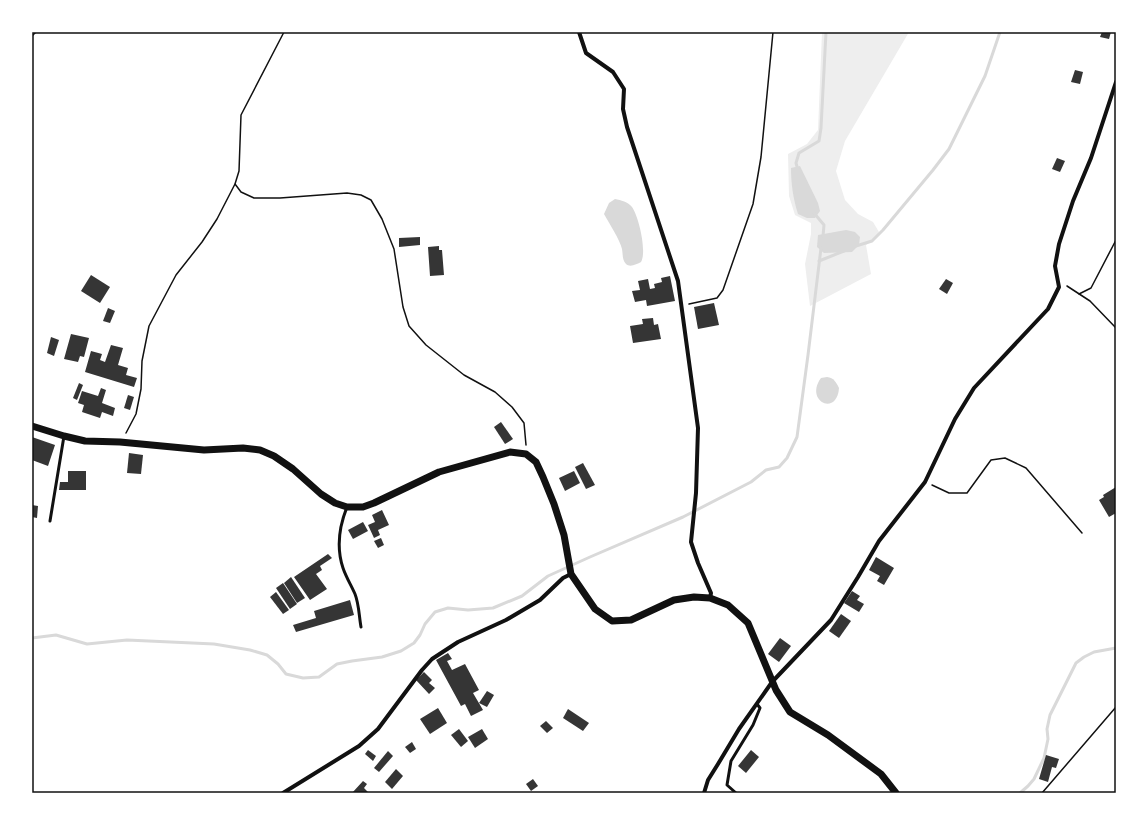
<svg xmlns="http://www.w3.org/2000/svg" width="1148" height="825" viewBox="0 0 1148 825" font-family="Merriweather,serif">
<rect width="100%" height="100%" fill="#fff"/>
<!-- green -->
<polygon fill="#eee" points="822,32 909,32 845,141 836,171 845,200 858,214 873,222 879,232 875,239 866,245 871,274 810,306 805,264 811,234 811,223 795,215 789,196 788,154 807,144 818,130"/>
<!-- water -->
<g fill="#d9d9d9">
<path d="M800 166 818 203 820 211 815 218H807L798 214C793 199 791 183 791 168Z"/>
<path d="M615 199C621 200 628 202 632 207 639 217 647 252 641 262 637 264 630 268 626 264 622 260 623 254 622 249 620 240 609 223 604 214L609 203Z"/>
<polygon points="846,230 855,232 860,237 859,245 852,252 824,253 817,247 818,235"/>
<path d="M827 377C834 378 836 382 839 388 837 417 804 401 821 378Z"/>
</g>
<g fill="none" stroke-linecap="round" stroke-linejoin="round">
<!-- stream -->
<g stroke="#d9d9d9" stroke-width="3">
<polyline points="798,170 796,163 799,153 819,141 821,128 826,32"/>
<polyline points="814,213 824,225 823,236"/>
<polyline points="856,246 872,241 883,230 933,170 949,149 985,76 1000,32"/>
<polyline points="819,261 844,251"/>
<polyline points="32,638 56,635 87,644 127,640 214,644 250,650 267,655 278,664 286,674 303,678 319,677 337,664 352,661 382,657 401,651 414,643 420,635 425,624 435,612 448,608 468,610 493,608 522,596 548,576 590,557 683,517 751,482 766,470 779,467 787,458 797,437 808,355 821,248"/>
<polyline points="1020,793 1028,786 1034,779 1044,758 1048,739 1047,729 1050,715 1076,663 1084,657 1094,652 1116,648"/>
</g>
</g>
<!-- building -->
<g fill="#353535">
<polygon points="1102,32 1111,32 1109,39 1100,37"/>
<polygon points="1075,70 1083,72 1080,84 1071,82"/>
<polygon points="1057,158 1065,161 1060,172 1052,169"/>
<polygon points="420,237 420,245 399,247 399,238"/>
<polygon points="439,246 439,250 442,250 444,275 430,276 428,247"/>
<polygon points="91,275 110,287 100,303 81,291"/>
<polygon points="670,276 675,301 647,306 646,300 635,302 632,291 640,290 638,281 648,279 650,289 655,288 654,284 662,282 661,278"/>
<polygon points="946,279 953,283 947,294 939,289"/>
<polygon points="714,303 719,325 698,329 694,307"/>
<polygon points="108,308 115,311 110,323 103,321"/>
<polygon points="653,318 654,325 658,324 661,339 633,343 630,326 643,324 642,319"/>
<polygon points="71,334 89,338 84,357 80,356 78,362 64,359"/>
<polygon points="51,337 59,340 54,356 47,353"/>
<polygon points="111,345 123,348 118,365 128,368 126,375 137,378 134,387 85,372 91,351 102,354 100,360 105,362"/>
<polygon points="79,383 83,385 77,400 73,398"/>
<polygon points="101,388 106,390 102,403 115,408 113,416 102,412 100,418 82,412 84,405 78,403 82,391 98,396"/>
<polygon points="128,395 134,397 130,410 124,408"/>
<polygon points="501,422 513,439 505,444 494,427"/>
<polygon points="32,437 55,445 48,466 32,460"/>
<polygon points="129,453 143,455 141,474 127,473"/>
<polygon points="583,463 595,485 586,489 575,467"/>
<polygon points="68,471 86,471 86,490 59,490 60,482 68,482"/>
<polygon points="574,471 580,483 565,491 559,478"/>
<polygon points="1116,487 1116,513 1109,517 1099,500 1104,497 1103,495"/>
<polygon points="32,505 38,506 37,518 32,517"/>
<polygon points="382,510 389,525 378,530 380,535 374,538 368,525 375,522 372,515"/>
<polygon points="363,522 368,531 353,539 348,530"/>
<polygon points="381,538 384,545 378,548 374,541"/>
<polygon points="328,554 332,558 320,566 322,570 316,574 327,589 310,600 294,577"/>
<polygon points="876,557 894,568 884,585 877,581 880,576 869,570"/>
<polygon points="291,577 305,598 297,603 284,583"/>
<polygon points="283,583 297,604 290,609 276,588"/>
<polygon points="852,591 860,596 857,600 864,604 859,612 844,603"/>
<polygon points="276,592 289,610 283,614 270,597"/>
<polygon points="350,600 354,615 296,632 293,625 316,618 314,611"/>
<polygon points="841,614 851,621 839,638 829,631"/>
<polygon points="780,638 791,646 779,662 768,654"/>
<polygon points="448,653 452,659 447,661 452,670 465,664 479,690 473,693 483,710 471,716 465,704 461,706 436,660"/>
<polygon points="424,672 432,680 429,683 435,688 429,694 416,680"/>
<polygon points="487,691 494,695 487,707 479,703"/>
<polygon points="438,708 447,723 430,734 420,719"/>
<polygon points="568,709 589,723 583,731 563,718"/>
<polygon points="546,721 553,728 547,733 540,726"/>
<polygon points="459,729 468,741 461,747 451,735"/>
<polygon points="482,729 488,739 475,748 468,737"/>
<polygon points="412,742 416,749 410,753 405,747"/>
<polygon points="368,750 376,756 373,761 365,754"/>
<polygon points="751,750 759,757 746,773 738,766"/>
<polygon points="388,751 393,756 379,772 374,768"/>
<polygon points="1046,755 1059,759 1056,768 1052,767 1048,782 1039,779"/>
<polygon points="396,769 403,776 392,789 385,782"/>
<polygon points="533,779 538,786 531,791 526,784"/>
<polygon points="363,781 367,784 364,788 369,793 352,793"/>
</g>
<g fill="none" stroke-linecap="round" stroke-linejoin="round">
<!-- path -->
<g stroke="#111" stroke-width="1.5">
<polyline points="32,36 36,32"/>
<polyline points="235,184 241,192 254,198 280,198 347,193 361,195 371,200 382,219 394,249 403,307 409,326 426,345 464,375 495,392 512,407 524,423 526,445"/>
<polyline points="1067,286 1090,301 1116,328"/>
<polyline points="1079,294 1091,288 1116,240"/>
<polyline points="689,304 717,298 723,290 753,204 761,157 773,32"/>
<polyline points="126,433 136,414 141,389 142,361 149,326 176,275 202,242 217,219 235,184 239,171 241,115 284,32"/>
<polyline points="932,485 949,493 967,493 991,460 1005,458 1026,468 1082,533"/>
<polyline points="1042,793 1116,707"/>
</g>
<!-- service -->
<g stroke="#111" stroke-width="3">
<path d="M347 507C339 527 336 547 343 568 346 577 351 585 355 594 359 604 359 616 361 627"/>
<polyline points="50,521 64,436"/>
<polyline points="736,793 727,785 731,761 753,725 760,708 757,704"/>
</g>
<!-- minor -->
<g stroke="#111" stroke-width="4">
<polyline points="579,32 586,53 613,72 624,89 623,109 627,127 678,281 698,428 696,493 691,542 698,563 711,593 710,598"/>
<polyline points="283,793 359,746 378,729 422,670 432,659 458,642 506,620 540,600 563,578 571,574"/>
<polyline points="704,793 708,780 718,764 739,729 772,682 831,620 858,577 879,541 925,482 955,419 974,388 1048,309 1059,287 1055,266 1059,244 1073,201 1091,158 1116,82"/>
</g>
<!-- tertiary -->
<polyline stroke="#111" stroke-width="7" points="32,426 64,436 85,441 120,442 204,450 243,448 260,450 274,456 293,469 321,494 335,503 347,507 363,507 374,503 439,472 510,452 526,454 536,462 543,477 554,504 564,535 571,574 595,609 612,621 631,620 674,600 694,597 710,598 728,605 748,623 776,690 790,712 828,735 881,774 896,793"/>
</g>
<!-- border -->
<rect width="1148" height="825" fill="none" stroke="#ffffff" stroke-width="66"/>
<rect x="33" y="33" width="1082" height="759" fill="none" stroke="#111" stroke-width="1.5"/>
</svg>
